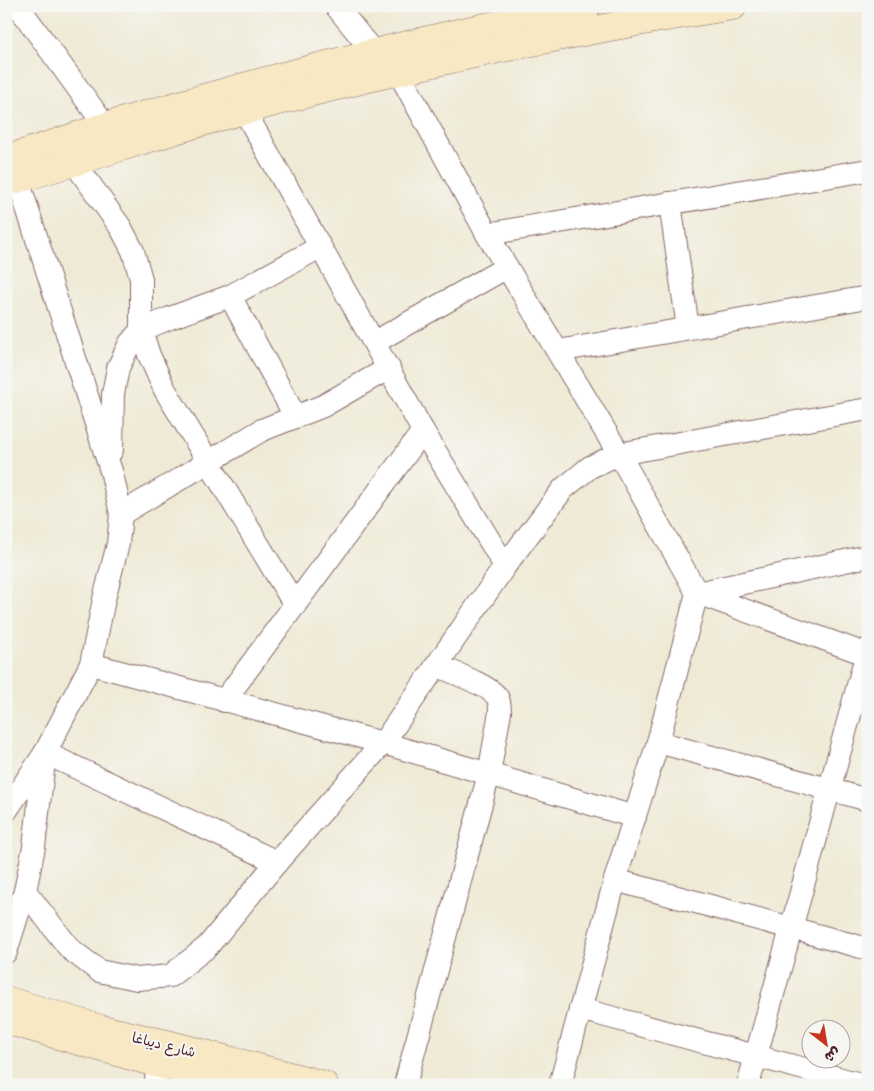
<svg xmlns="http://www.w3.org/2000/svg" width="874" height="1091" viewBox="0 0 874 1091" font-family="'Playpen Sans','Playpen Sans Arabic',sans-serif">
<rect width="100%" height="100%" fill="#f6f6f2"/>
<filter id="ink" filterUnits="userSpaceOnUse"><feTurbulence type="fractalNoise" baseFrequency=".02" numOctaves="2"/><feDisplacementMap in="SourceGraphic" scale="10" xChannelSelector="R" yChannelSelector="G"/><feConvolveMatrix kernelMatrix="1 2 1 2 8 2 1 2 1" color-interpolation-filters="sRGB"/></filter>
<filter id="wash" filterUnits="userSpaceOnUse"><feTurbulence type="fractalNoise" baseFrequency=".0096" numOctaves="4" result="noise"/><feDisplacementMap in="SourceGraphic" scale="20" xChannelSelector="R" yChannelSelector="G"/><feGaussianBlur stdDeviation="1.12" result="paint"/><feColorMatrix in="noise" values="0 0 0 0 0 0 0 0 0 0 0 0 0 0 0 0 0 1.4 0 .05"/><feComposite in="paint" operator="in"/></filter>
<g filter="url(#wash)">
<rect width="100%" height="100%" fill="#efead5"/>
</g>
<g filter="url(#ink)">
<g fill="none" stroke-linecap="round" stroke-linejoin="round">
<defs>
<g id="street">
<polyline points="18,6 106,127"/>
<polyline points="336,6 374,53"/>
<polyline points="398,71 487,234 619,454 697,593 868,556"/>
<polyline points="244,110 423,431 505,566"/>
<polyline points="74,162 121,228 133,251 141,279 141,330 149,355 165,390 295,605"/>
<polyline points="670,203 688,328"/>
<polyline points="487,234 868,170"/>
<polyline points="230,296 295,416"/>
<polyline points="375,342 507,267"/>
<polyline points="558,351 868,297"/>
<polyline points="112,450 113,394 118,368 130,343 141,330 170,318 230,296 320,247"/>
<polyline points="121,514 262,430 323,406 389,368"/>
<polyline points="91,664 383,743 635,817"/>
<polyline points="224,701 423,431"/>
<polyline points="658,742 868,800"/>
<polyline points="6,811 45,753 277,862"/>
<polyline points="615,880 868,949"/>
<polyline points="25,891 70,949 99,971 137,979 170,976 207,947 277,862 383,743 505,566 563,489 590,467 619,454 868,409"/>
<polyline points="6,952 25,891 34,847 45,753 91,664 104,599 118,544 121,514 112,474 13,164"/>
<polyline points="580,1009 864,1085"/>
<polyline points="155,1085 159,1064"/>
<path d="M405 1085 489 774 500 712C500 707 500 701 497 697 491 686 449 671 436 665"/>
<polyline points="560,1085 615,880 658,742 697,593 868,655"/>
<polyline points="748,1085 868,649"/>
</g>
<g id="secondary">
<path d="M6 159C40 149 73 137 107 126 265 79 425 37 587 6"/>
<path d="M6 182C86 160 165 131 245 110 406 66 568 32 733 6"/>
<polyline points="6,1000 101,1029 171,1045 324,1085"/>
<polyline points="6,1020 159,1064 244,1085"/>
</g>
</defs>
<!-- street casing -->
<use href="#street" stroke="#846666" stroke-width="24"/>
<!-- secondary casing -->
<use href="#secondary" stroke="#846666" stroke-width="29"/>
<!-- street -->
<use href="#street" stroke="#fff" stroke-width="22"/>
<!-- secondary -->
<use href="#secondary" stroke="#f8e8c3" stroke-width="28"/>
</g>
</g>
<g text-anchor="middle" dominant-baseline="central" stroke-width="4" stroke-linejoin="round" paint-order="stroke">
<!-- street labels -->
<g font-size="14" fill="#4a1f2b" stroke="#f6f6f2">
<text transform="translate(164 1044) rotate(14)">شارع ديباغا</text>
</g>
</g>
<!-- margin -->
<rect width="874" height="1091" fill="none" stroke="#f6f6f2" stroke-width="25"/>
<!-- north arrow -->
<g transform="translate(826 1044) rotate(149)"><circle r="24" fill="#f6f6f2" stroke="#b1a0a2"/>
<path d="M0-4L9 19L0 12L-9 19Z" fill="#c8321e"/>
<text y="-8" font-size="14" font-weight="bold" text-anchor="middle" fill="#4a1f2b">ش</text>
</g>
</svg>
